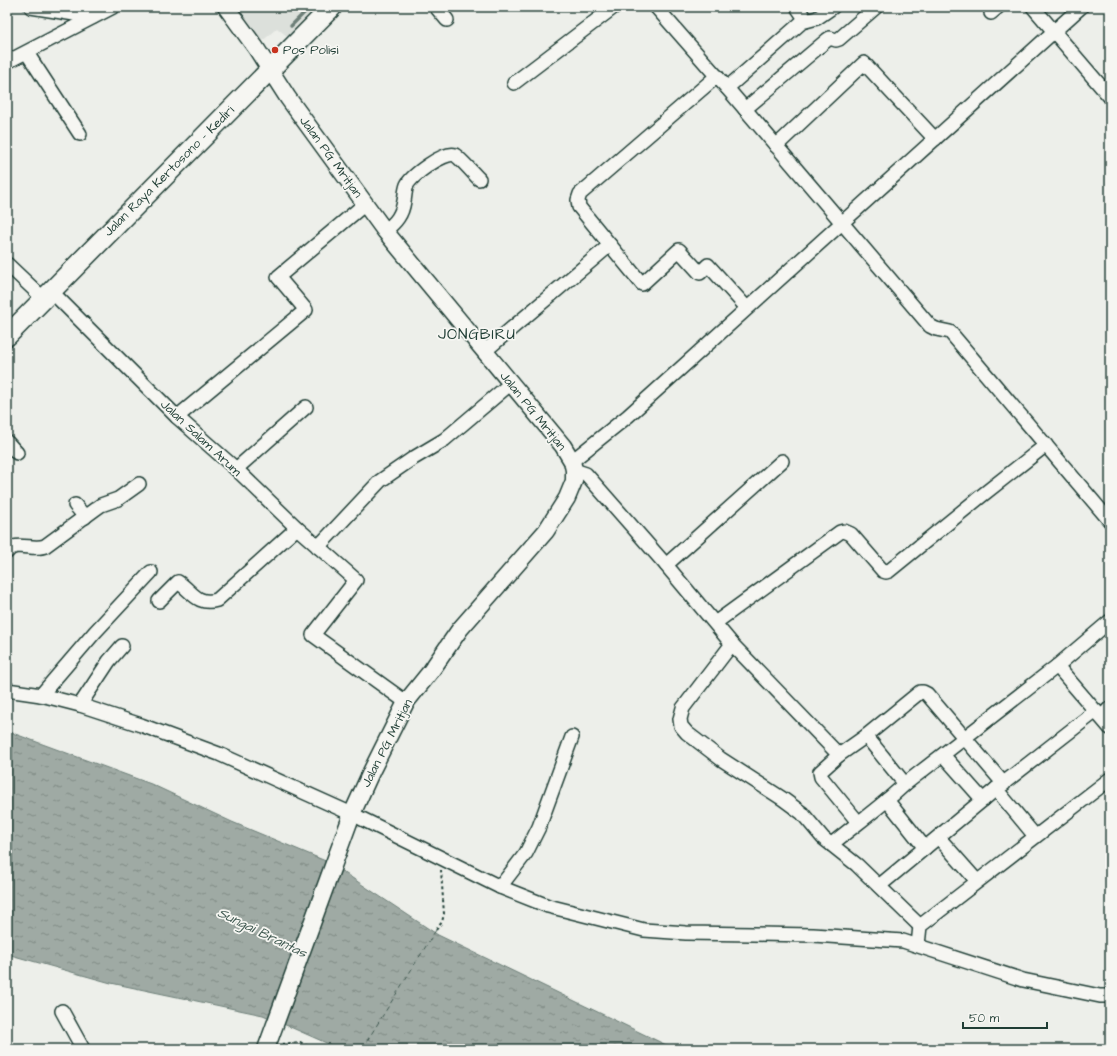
<svg xmlns="http://www.w3.org/2000/svg" width="1117" height="1056" viewBox="0 0 1117 1056" font-family="'Architects Daughter',sans-serif">
<defs>
<pattern id="water-ripples" width="26" height="14" patternUnits="userSpaceOnUse"><rect width="26" height="14" fill="#9faaa4"/><path d="M2 4q2-2 4 0t4 0M15 11q2-2 4 0t4 0" fill="none" stroke="#818c86"/></pattern>
</defs>
<rect width="100%" height="100%" fill="#edefea"/>
<filter id="ink" filterUnits="userSpaceOnUse"><feTurbulence type="fractalNoise" baseFrequency=".025" numOctaves="2"/><feDisplacementMap in="SourceGraphic" scale="8" xChannelSelector="R" yChannelSelector="G"/><feConvolveMatrix kernelMatrix="1 2 1 2 8 2 1 2 1" color-interpolation-filters="sRGB"/></filter>
<g filter="url(#ink)">
<!-- built -->
<polygon fill="#dce0db" points="230,7 318,7 288,37 277,28 258,45"/>
<!-- water -->
<polygon fill="url(#water-ripples)" stroke="#6c7e77" points="7,731 151,784 232,822 328,862 438,935 664,1044 678,1049 340,1049 263,1015 111,983 7,954"/>
<g fill="none" stroke-linecap="round" stroke-linejoin="round">
<!-- stream -->
<polyline stroke="#6c7e77" stroke-width="3.5" points="291,26 310,7"/>
<!-- ferry -->
<polyline stroke="#3f5850" stroke-width="1" stroke-dasharray="5 4" stroke-linecap="butt" points="362,1049 436,930"/>
<defs>
<g id="minor">
<polyline points="31,7 93,17"/>
<polyline points="436,7 447,20"/>
<polyline points="656,7 727,88 930,326 936,329 950,332 1110,521"/>
<polyline points="797,7 806,20"/>
<polyline points="1033,7 1110,97"/>
<polyline points="991,13 998,7"/>
<polyline points="27,53 80,134"/>
<polyline points="7,62 113,7"/>
<polyline points="717,76 580,194 578,200 579,207 642,284 679,250 700,273 708,265 747,308"/>
<polyline points="514,83 614,7"/>
<polyline points="727,88 802,22 817,18 833,7"/>
<polyline points="745,109 827,40 830,38 836,40 839,39 876,7"/>
<polyline points="776,146 864,63 935,139"/>
<path d="M385 231C396 222 402 215 404 201 405 196 405 190 407 185 411 176 444 151 455 155 460 158 474 174 479 179"/>
<polyline points="7,264 44,299"/>
<polyline points="51,291 177,417 236,469 297,528 356,580 313,635 406,702"/>
<polyline points="485,351 610,245"/>
<polyline points="177,417 306,310 278,277 365,204"/>
<polyline points="7,442 17,453"/>
<polyline points="572,461 628,416 1081,7"/>
<polyline points="236,469 306,407"/>
<polyline points="574,470 586,474 666,565 732,644 683,708 680,719 681,726 687,733 721,759 783,799 802,813 823,838 857,865 920,926"/>
<polyline points="75,505 85,517"/>
<polyline points="318,547 380,481 412,459 444,440 510,384"/>
<path d="M7 552C15 540 33 551 45 546L94 510 101 505 118 499 139 484"/>
<polyline points="666,565 782,461"/>
<path d="M159 601 178 582C192 591 197 606 217 600L297 528"/>
<polyline points="715,623 840,532 844,531 851,534 883,571 886,572 889,571 980,497 1046,445"/>
<polyline points="732,644 839,755"/>
<polyline points="1057,666 1110,728"/>
<polyline points="7,690 41,695 80,705 141,725 219,754 352,814 500,887 548,906 644,930 686,933 813,935 903,941 1023,980 1100,996 1110,996"/>
<polyline points="41,695 95,632 151,572"/>
<polyline points="80,705 109,661 122,646"/>
<polyline points="1101,717 1110,708"/>
<polyline points="866,736 905,784"/>
<polyline points="943,755 983,800"/>
<polyline points="996,789 1035,836"/>
<polyline points="887,800 925,848"/>
<polyline points="858,822 821,777 820,772 839,755 866,736 920,692 923,692 927,694 1004,784"/>
<polyline points="939,838 977,881"/>
<path d="M832 844C856 824 882 806 905 784L1057 666 1110 621"/>
<polyline points="879,886 996,789 1096,711"/>
<polyline points="500,887 526,853 539,827 572,737"/>
<polyline points="918,945 920,926 1110,779"/>
<polyline points="62,1011 83,1049"/>
</g>
<polyline id="major" points="226,7 256,48 288,98 385,231 563,446 572,461 574,470 574,481 567,498 546,531 460,629 431,671 406,702 372,770 352,814 266,1049"/>
<polyline id="highway" points="7,336 332,7"/>
</defs>
<!-- minor casing -->
<use href="#minor" stroke="#1f3d34" stroke-width="16"/>
<!-- major casing -->
<use href="#major" stroke="#1f3d34" stroke-width="19"/>
<!-- highway casing -->
<use href="#highway" stroke="#1f3d34" stroke-width="22"/>
<!-- path -->
<g stroke="#1f3d34" stroke-width="2" stroke-dasharray="3 3" stroke-linecap="butt">
<polyline points="436,930 442,922 444,914 441,870"/>
<polyline points="282,1044 300,1042 313,1049"/>
</g>
<!-- minor -->
<use href="#minor" stroke="#f6f6f2" stroke-width="13"/>
<!-- major -->
<use href="#major" stroke="#f6f6f2" stroke-width="16"/>
<!-- highway -->
<use href="#highway" stroke="#f6f6f2" stroke-width="19"/>
</g>
</g>
<!-- markers -->
<circle fill="#c8321e" stroke="#f6f6f2" stroke-width="1.5" cx="275" cy="50" r="4"/>
<g text-anchor="middle" dominant-baseline="central" stroke-width="3.5" stroke-linejoin="round" paint-order="stroke">
<!-- poi labels -->
<g font-size="13" fill="#1f3d34" stroke="#f6f6f2" text-anchor="start">
<text x="283" y="50">Pos Polisi</text>
</g>
<!-- street labels -->
<g font-size="13" fill="#1f3d34" stroke="#f6f6f2">
<text transform="translate(331 157) rotate(54)">Jalan PG Mritjan</text>
<text transform="translate(169 171) rotate(-45)">Jalan Raya Kertosono - Kediri</text>
<text transform="translate(533 411) rotate(51)">Jalan PG Mritjan</text>
<text transform="translate(201 438) rotate(43)">Jalan Salam Arum</text>
<text transform="translate(387 743) rotate(-63)">Jalan PG Mritjan</text>
</g>
<!-- water labels -->
<g font-size="14" font-style="italic" fill="#3f5850" stroke="#f6f6f2">
<text transform="translate(262 933) rotate(26)">Sungai Brantas</text>
</g>
<!-- quarter labels -->
<g font-size="15" letter-spacing="1" fill="#1f3d34" stroke="#f6f6f2">
<text x="477" y="334">JONGBIRU</text>
</g>
</g>
<!-- margin -->
<rect width="1117" height="1056" fill="none" stroke="#f6f6f2" stroke-width="24"/>
<rect x="12" y="12" width="1093" height="1032" fill="none" stroke="#1f3d34" stroke-width="1.5" filter="url(#ink)"/>
<!-- scale -->
<path d="M963 1022v6h84v-6" fill="none" stroke="#1f3d34" stroke-width="2"/>
<text x="969" y="1022" font-size="12" fill="#1f3d34" stroke="#f6f6f2" stroke-width="3" paint-order="stroke">50 m</text>
</svg>
